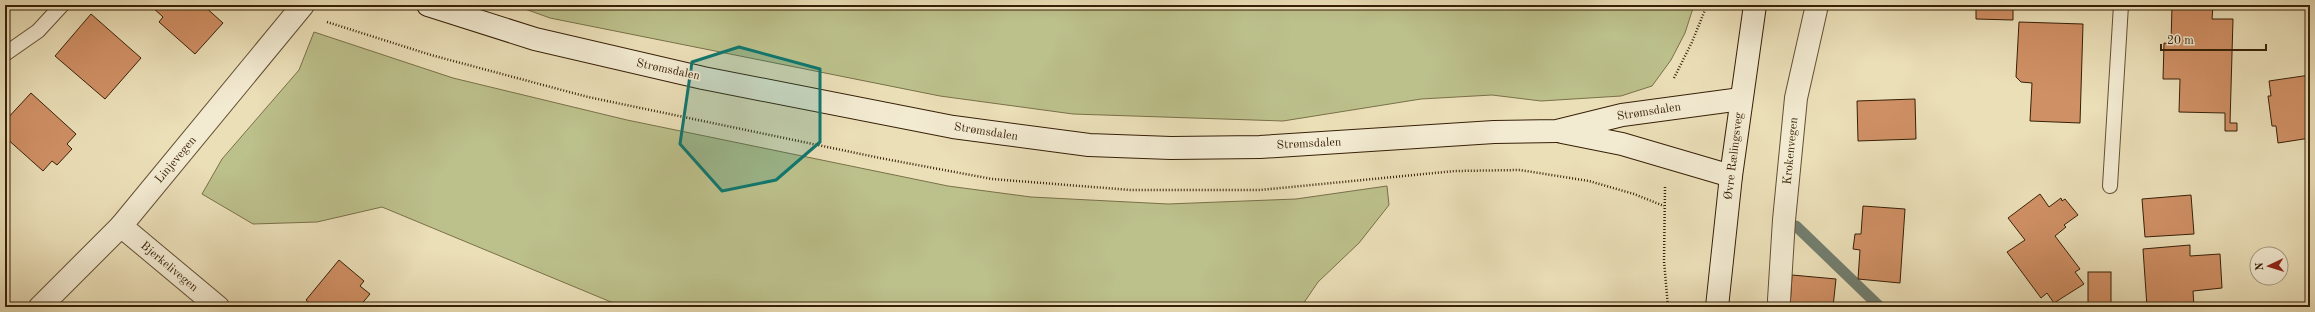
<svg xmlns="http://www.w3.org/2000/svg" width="2315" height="312" viewBox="0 0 2315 312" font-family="'Old Standard TT',serif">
<rect width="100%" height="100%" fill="#ebdfb8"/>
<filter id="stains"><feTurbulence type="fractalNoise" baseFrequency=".005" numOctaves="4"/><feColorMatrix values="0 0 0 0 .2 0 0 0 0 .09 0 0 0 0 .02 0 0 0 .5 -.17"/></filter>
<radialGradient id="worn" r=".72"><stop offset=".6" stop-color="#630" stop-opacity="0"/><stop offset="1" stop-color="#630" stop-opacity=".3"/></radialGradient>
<!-- green -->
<g fill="#bcc08b" stroke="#7a7049">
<polygon points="514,5 1694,5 1685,33 1671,60 1652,86 1621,96 1541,101 1492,95 1421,99 1283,121 1073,114 940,96 550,18"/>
<polygon points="314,32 453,78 627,120 948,186 1031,197 1168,204 1296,199 1387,186 1389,205 1359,243 1318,282 1301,307 623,307 382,207 317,222 253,224 202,194 222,159 299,70"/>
</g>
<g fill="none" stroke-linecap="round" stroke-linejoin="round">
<!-- stream -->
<polyline stroke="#727e6f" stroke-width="11" points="1796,226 1880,307"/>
</g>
<!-- building -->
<g fill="#d09065" stroke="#372007">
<polygon points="154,5 203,5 223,23 195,54 159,22 163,17 152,7"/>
<polygon points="1976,5 2013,5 2013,20 1976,19"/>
<polygon points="2172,5 2213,5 2212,19 2233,19 2230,123 2237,123 2237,131 2225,131 2225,113 2179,112 2180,79 2163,79 2164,43 2171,44"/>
<polygon points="91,14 141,58 105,99 55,56"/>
<polygon points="2019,22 2083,24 2080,123 2030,121 2032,83 2021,82 2016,77"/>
<polygon points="2310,75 2310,138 2278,143 2276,126 2272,126 2268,96 2271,96 2269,81"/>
<polygon points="31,93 76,134 67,144 72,149 57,165 52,161 43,171 5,137 5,121"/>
<polygon points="1915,99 1916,139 1858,141 1857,101"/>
<polygon points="5,160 6,160 5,193"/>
<polygon points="2040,194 2049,207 2061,198 2062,201 2065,199 2078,215 2064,225 2066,227 2055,236 2080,269 2075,272 2084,284 2054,303 2047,293 2041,298 2007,252 2025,240 2008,218"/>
<polygon points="2191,195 2194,234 2145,237 2142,199"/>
<polygon points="1863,206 1905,209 1900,283 1858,279 1860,250 1853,249 1855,234 1861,234"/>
<polygon points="2190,245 2190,256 2220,254 2222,288 2193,291 2194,307 2147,307 2143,249"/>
<polygon points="339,260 364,281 360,286 370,294 359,307 314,307 306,300"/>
<polygon points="2307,266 2310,266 2310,292"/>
<rect x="2088" y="272" width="23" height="35"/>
<polygon points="1792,275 1836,279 1833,307 1790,307"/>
<polygon points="377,303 382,307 373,307"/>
</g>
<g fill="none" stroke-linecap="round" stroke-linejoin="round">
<defs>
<g id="lane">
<polyline points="5,54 38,31 62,5"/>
<polyline points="2110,186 2121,5"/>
</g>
<g id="street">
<polyline points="121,226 218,307"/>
<polyline points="1779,300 1784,220 1796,98 1817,5"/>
<polyline points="40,307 121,226 303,5"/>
</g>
<g id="secondary">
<polyline points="428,5 535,39 703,78 953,127 1089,145 1171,148 1260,147 1494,132 1557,131 1622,115 1741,99"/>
<polyline points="1562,132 1622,144 1731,176"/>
<polyline points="1717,307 1731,176 1755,5"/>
</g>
</defs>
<!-- lane casing -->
<use href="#lane" stroke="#645033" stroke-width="16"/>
<!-- street casing -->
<use href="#street" stroke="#645033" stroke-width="24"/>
<!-- secondary casing -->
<use href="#secondary" stroke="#372007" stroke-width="24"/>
<!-- path -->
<g stroke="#372007" stroke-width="2.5" stroke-dasharray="1 2" stroke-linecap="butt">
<polyline points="327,22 431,55 588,97 880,158 992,179 1131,190 1260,190 1455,171 1520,170 1589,181 1634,194 1664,206"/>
<polyline points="1674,78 1692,42 1707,5"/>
<polyline points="1665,187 1664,261 1668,307"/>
</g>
<!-- lane -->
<use href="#lane" stroke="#f2ead1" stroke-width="14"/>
<!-- street -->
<use href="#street" stroke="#f2ead1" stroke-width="22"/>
<!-- secondary -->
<use href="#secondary" stroke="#f2ead1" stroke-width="22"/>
</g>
<!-- marked area -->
<path fill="#0f766e" fill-opacity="0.2" stroke="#0f766e" stroke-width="3" stroke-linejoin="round" d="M739 47 820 69V142L776 180 722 191 680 144 692 62Z"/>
<g text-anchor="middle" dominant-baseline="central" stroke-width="3.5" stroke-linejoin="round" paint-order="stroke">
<!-- street labels -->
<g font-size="12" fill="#372007" stroke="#f2ead1">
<text transform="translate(668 70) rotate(12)">Strømsdalen</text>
<text transform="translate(1649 112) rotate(-9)">Strømsdalen</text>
<text transform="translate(986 132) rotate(9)">Strømsdalen</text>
<text transform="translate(1309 144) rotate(-3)">Strømsdalen</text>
<text transform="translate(1791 151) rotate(-84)">Krokenvegen</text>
<text transform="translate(1734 156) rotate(-83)">Øvre Rælingsveg</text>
<text transform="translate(176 160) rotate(-50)">Linjevegen</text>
<text transform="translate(169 267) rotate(40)">Bjerkelivegen</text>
</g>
</g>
<!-- margin -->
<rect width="2315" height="312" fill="none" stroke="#ebdfb8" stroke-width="20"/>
<rect x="6" y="6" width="2303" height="300" fill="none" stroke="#372007" stroke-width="2"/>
<rect x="10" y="10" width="2295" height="292" fill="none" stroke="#372007"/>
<!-- north arrow -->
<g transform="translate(2269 266) rotate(266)"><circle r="19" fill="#f2ead1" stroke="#a79980"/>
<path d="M0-3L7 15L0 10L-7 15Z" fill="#8f2418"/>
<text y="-6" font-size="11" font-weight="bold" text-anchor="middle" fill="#372007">N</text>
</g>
<!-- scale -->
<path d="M2161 44v6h105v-6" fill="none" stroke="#372007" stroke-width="2"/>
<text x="2167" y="44" font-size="12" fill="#372007" stroke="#f2ead1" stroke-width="3" paint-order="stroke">20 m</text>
<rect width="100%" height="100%" filter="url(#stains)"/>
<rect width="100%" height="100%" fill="url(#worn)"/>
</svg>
